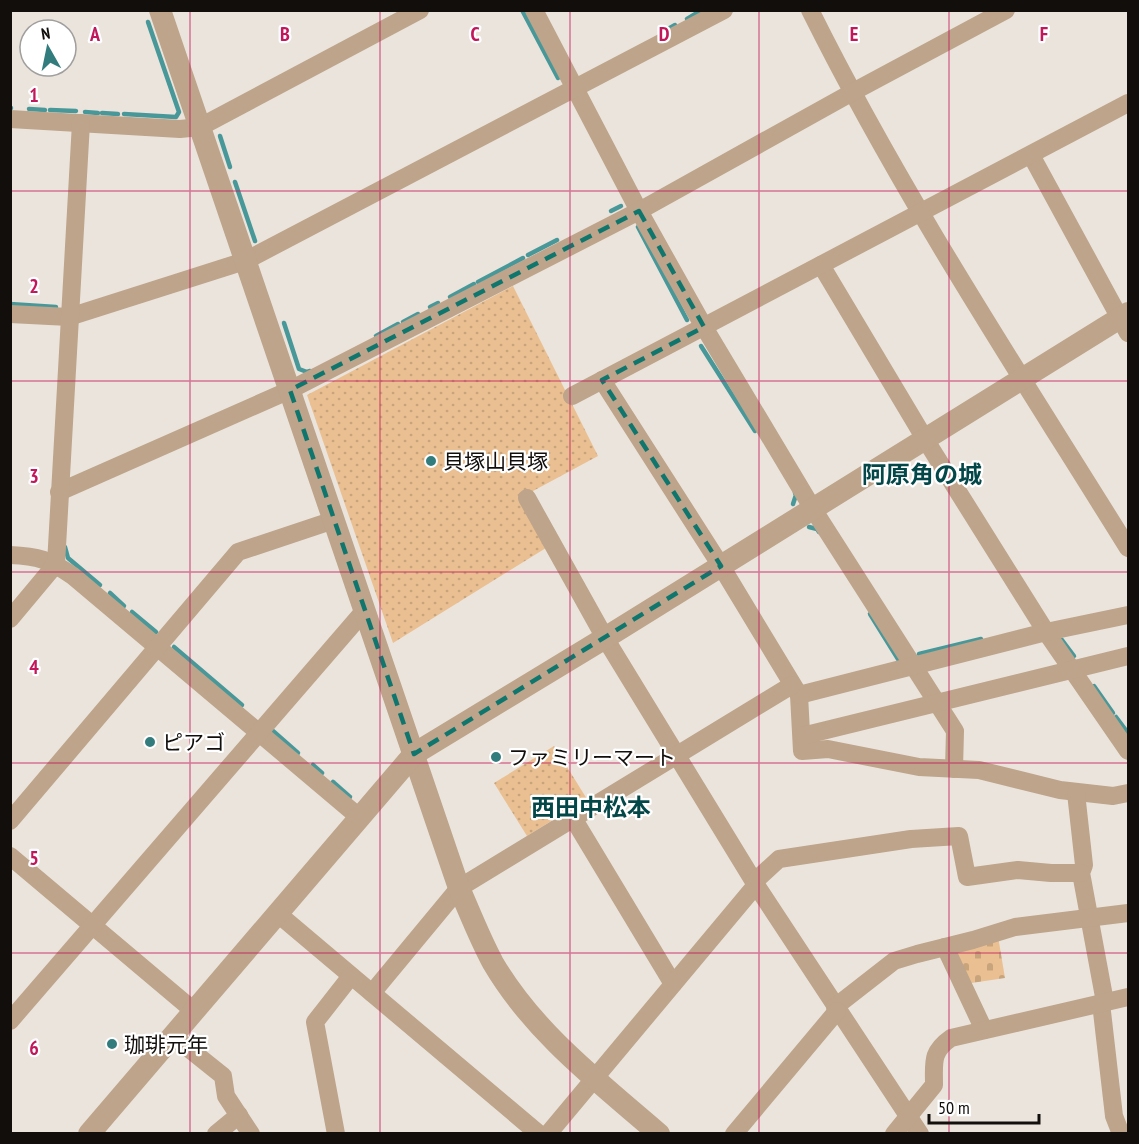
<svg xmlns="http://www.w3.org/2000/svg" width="1139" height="1144" viewBox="0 0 1139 1144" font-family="'PT Sans Narrow','Noto Sans JP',sans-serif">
<defs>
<pattern id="grass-dots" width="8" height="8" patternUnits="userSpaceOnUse" patternTransform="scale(1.5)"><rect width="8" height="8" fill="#eac092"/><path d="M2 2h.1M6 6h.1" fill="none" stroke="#c8a47d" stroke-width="1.8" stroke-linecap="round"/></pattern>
<pattern id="cemetery-stones" width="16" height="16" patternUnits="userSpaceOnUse" patternTransform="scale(1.5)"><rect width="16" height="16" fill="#eac092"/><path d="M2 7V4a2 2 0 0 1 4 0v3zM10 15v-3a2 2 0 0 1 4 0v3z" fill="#c8a47d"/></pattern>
</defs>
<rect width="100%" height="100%" fill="#ebe4dc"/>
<!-- grass -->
<g fill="url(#grass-dots)">
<polygon points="513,286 598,456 520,498 546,548 393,643 307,395"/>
<polygon points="554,746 587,799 527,836 494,783"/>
</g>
<!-- cemetery -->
<polygon fill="url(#cemetery-stones)" points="998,936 1005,978 965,984 949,949"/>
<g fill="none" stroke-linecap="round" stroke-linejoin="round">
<!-- stream -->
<g stroke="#499899" stroke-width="4.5">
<polyline points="522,10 558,78"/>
<polyline points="687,19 702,10"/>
<polyline points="661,33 675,25"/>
<polyline points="10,108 11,108"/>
<polyline points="29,109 45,110"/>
<polyline points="50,110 76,111"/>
<polyline points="85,112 98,113"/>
<polyline points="102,113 118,114"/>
<polyline points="124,114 176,117 179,112 148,22"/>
<polyline points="220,136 230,167"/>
<polyline points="235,182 255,241"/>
<polyline points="611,211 621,206"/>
<polyline points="638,227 687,320"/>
<polyline points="528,255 557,240"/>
<polyline points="478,282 523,258"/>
<polyline points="450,297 474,284"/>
<polyline points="10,304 56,307"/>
<polyline points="430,307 438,303"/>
<polyline points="403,322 418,314"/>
<polyline points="284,323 299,369 307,372 310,371"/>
<polyline points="376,336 398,324"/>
<polyline points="701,346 755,431"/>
<polyline points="793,504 796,495 795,493"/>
<polyline points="809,527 817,529 819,532"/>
<polyline points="65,547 68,558 100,585"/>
<polyline points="110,593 124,606"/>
<polyline points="132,612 156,632"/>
<polyline points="870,614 898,659"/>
<polyline points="1062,640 1074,656"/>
<polyline points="174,647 242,705"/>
<polyline points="919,654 981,639"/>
<polyline points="1094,686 1113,713"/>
<polyline points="1116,717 1128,733"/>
<polyline points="273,731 298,753"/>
<polyline points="313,765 322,773"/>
<polyline points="333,782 350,797"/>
</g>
<!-- minor -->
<g stroke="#bda48a" stroke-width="18">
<polyline points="534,10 639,211 704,327 813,509 955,731 954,769"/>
<path d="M810 10C903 197 1018 371 1128 548"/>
<polyline points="10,119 180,129 200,127 420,10"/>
<polyline points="1031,155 1128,333"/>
<polyline points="821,265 925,439 1046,632 1128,751"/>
<polyline points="10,314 69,317 245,261 724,10"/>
<polyline points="602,380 721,566 799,695 802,751 828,749 919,767 979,770 1060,790 1113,796 1128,793"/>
<polyline points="572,396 1128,103"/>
<polyline points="59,492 290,390 639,211 851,93 1006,10"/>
<polyline points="527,498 605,638 756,885 920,1134"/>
<path d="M10 555C38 556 50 560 73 576L359 817"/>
<polyline points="10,619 56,564 81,123"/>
<polyline points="799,695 1046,632 1128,615"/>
<polyline points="802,736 1128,656"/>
<polyline points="1076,793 1084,865 1081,873 1105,1002"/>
<polyline points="573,818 673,984"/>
<polyline points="10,821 238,552 334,520"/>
<polyline points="10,856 194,1011"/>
<polyline points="754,882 779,859 911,839 959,836 967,877 1018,870 1051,873 1081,873"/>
<polyline points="277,913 539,1134"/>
<polyline points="945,947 984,1030"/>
<polyline points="372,993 459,888 792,685"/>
<polyline points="1101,1003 1114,1116 1121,1134"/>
<polyline points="835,1007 894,961 917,954 973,940 1015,927 1128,913"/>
<polyline points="10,1021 365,610"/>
<polyline points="173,1036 223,1076 226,1096 251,1134"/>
<polyline points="216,1134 239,1115"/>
<polyline points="336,1134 315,1022 351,976"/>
<polyline points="548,1134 756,885"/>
<polyline points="734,1134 837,1011"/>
<path d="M894 1134 934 1085C934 1062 931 1052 951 1038L1128 997"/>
</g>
<!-- tertiary -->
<g stroke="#bda48a" stroke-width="22">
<path d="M160 10 459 888C470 913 480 939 493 963 534 1033 599 1082 659 1134"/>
<polyline points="89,1134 414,754 605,638 1128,313"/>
</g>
</g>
<!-- marked area -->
<path fill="none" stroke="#0f766e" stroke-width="4.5" stroke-dasharray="12 8" stroke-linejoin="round" d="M639 211 704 327 602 380 721 566 414 754 290 390Z"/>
<!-- grid -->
<path fill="none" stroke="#c2185b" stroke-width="1.5" stroke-opacity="0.55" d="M190 10V1134M380 10V1134M570 10V1134M759 10V1134M949 10V1134M10 191H1128M10 381H1128M10 572H1128M10 763H1128M10 953H1128"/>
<!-- markers -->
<g fill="#337c7e" stroke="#fff" stroke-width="2">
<circle cx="431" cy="461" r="6"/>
<circle cx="150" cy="742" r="6"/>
<circle cx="496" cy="757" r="6"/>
<circle cx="112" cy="1044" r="6"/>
</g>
<g text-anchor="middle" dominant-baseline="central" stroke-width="4.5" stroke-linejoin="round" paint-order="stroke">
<!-- poi labels -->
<g font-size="21" fill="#110e0c" stroke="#fff" text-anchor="start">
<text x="443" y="461">貝塚山貝塚</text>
<text x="162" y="742">ピアゴ</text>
<text x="508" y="757">ファミリーマート</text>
<text x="124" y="1044">珈琲元年</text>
</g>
<!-- quarter labels -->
<g font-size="24" font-weight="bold" fill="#044749" stroke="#fff">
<text x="922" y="474">阿原角の城</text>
<text x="591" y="807">西田中松本</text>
</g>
</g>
<g font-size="20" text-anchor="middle" font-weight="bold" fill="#c2185b" stroke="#fff" stroke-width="4.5" stroke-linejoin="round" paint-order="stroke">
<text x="95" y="41">A</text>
<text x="285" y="41">B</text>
<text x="475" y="41">C</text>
<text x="664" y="41">D</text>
<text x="854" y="41">E</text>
<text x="1044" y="41">F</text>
<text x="34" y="102">1</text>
<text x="34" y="293">2</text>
<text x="34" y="483">3</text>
<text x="34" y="674">4</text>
<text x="34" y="865">5</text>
<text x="34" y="1055">6</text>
</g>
<!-- border -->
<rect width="1139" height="1144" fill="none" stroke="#110e0c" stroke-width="24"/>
<!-- north arrow -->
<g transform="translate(48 48) rotate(351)"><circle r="28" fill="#ffffff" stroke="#a09f9e" stroke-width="1.5"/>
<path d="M0-4.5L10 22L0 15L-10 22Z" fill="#337c7e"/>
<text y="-9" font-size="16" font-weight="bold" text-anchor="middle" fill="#110e0c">N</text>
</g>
<!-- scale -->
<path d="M929 1114v9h110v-9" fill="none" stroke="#110e0c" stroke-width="3"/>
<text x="938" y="1114" font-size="18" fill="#110e0c" stroke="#ffffff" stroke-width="4.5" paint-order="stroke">50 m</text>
</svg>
